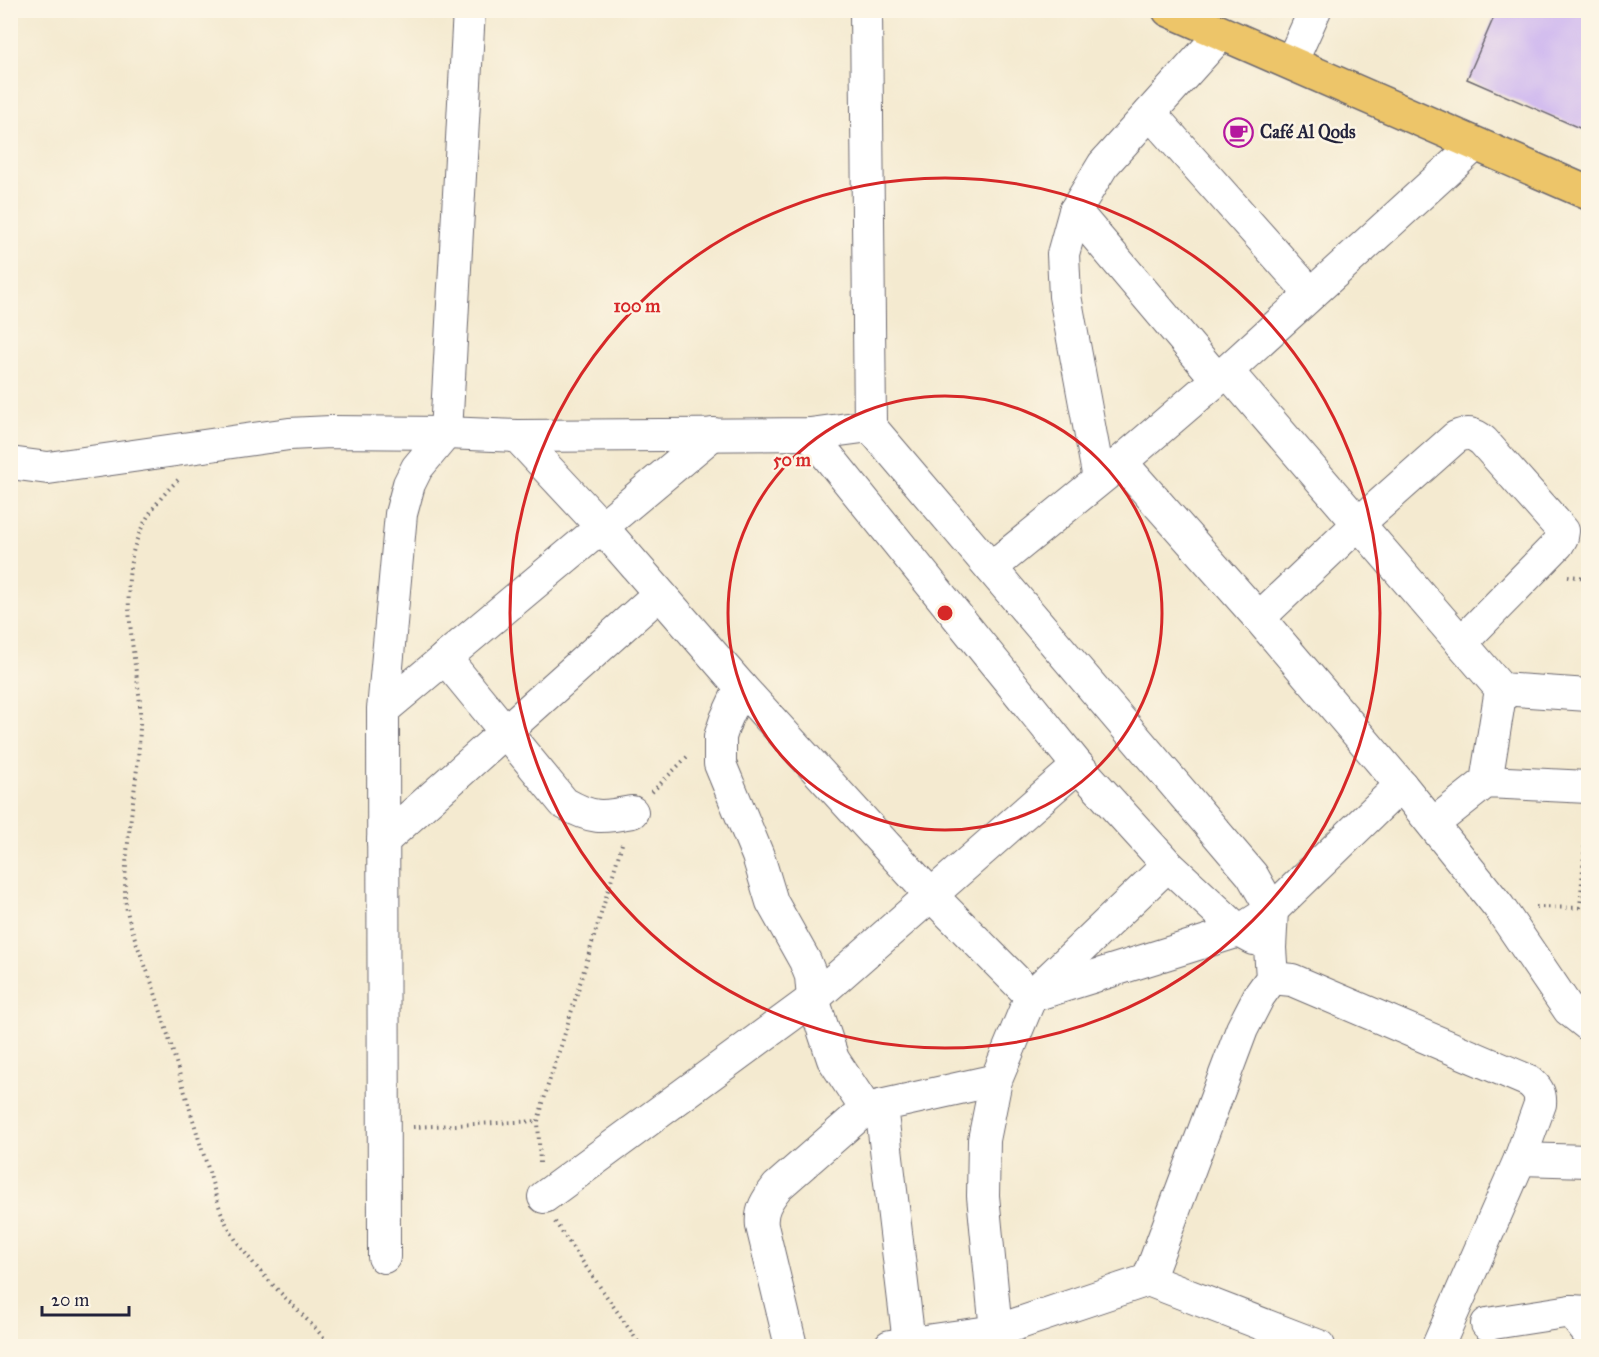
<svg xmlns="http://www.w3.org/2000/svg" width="1599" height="1357" viewBox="0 0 1599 1357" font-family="'IM FELL Great Primer',serif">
<rect width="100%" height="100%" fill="#fcf5e5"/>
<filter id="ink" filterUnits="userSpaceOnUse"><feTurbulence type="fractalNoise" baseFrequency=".0167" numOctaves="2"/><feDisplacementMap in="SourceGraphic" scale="12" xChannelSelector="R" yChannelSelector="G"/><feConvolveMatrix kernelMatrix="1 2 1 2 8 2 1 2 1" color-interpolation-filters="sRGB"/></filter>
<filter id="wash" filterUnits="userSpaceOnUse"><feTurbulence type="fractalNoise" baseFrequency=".008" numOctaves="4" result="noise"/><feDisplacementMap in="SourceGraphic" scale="24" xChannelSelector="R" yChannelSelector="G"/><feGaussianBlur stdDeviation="1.35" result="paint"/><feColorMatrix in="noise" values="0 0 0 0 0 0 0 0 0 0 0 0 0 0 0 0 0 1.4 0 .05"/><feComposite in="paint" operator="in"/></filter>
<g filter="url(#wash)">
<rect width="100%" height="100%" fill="#f4ead0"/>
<g id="blocks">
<!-- building -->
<polygon fill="#c8aef1" points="1497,10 1588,10 1588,119 1584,130 1467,79"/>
</g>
</g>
<g filter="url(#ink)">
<use href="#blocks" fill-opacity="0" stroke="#6c686f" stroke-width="1.5"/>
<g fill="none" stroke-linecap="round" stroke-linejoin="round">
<defs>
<g id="street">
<polyline points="469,10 446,433 517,436 810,434 870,426"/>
<polyline points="866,10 870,426 1252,875 1272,910 1270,948 1272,978 1259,996 1242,1029 1148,1280 1319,1346"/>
<polyline points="1291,63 1315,10"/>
<polyline points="1150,113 1311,294"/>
<polyline points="1075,211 1217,379"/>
<polyline points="1227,371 1501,689 1588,695"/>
<polyline points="810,434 1078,766 1168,865 1239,931 1254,939"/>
<polyline points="517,436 601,526 741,687 932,896 1031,996 1239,931 1272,910 1401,785"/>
<polyline points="1121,462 1259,618 1401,785 1499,907 1569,1010 1588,1025"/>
<polyline points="10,463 48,468 289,434 331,432 446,433"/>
<polyline points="1099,479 1065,296 1063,254 1075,211 1103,165 1221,34"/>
<polyline points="991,568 1121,462 1227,371 1475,145"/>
<path d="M1259 618 1358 524 1456 437C1467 432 1473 433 1483 441L1563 531 1562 537 1558 544 1461 643"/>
<path d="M445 658 564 803C592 819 601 818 632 812"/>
<polyline points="741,687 726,719 720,737 720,764 758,856 772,902 805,961 811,976 813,999 833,1059 866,1109 996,1080"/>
<polyline points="383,710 713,434"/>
<polyline points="1486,782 1501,689"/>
<polyline points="1433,824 1486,782 1588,787"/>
<polyline points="383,841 659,594"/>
<path d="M1272 978 1292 980 1529 1081C1537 1088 1541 1093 1540 1104L1520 1159 1438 1346"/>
<polyline points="881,1106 909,1343"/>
<polyline points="1520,1159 1588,1161"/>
<polyline points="544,1197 813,999 1078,766"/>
<polyline points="384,1257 383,710 401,514 409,484 417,468 446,433"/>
<polyline points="1148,1280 996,1331 983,1196 984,1140 996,1080 1031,996 1168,865"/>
<polyline points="1588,1312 1571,1311 1588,1333"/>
<polyline points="1487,1324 1571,1311"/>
<path d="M791 1346 762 1226C760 1210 767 1200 777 1187L866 1109"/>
<polyline points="890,1346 996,1331 1003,1346"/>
</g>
<polyline id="primary" points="1169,10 1588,193"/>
</defs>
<!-- street casing -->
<use href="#street" stroke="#6c686f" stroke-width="34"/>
<!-- primary casing -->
<use href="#primary" stroke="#6c686f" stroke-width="36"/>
<!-- path -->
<g stroke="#6c686f" stroke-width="4" stroke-dasharray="1.5 4.5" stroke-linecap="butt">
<path d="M178 480C120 535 125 585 134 658 136 674 139 689 140 705 142 768 125 830 125 893 125 923 147 966 156 996 173 1050 188 1105 205 1159 214 1185 217 1210 232 1234 258 1276 299 1308 331 1346"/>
<polyline points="1568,576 1588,578"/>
<polyline points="652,792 689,755"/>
<polyline points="1536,907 1588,908"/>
<polyline points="1580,908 1587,816"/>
<polyline points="413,1127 538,1121"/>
<polyline points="540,1163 538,1121 548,1085 562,1043 622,844"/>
<polyline points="555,1222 641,1346"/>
</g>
<!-- street -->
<use href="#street" stroke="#fff" stroke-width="32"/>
<!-- primary -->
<use href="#primary" stroke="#edc569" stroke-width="33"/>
</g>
</g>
<!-- distance rings -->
<g fill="none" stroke="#d62828" stroke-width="3">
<circle cx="945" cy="613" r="217"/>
<circle cx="945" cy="613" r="435"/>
</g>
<!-- icons -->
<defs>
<symbol id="cafe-ring" viewBox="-11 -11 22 22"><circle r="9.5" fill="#fcf5e5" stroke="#b5179e" stroke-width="1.5"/><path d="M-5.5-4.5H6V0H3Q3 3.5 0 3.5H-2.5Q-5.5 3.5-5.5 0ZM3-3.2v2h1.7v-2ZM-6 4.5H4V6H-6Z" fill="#b5179e"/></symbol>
</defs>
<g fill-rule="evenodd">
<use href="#cafe-ring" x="1222" y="116" width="33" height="33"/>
</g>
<g text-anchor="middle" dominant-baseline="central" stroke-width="5" stroke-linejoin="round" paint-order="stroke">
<!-- poi labels -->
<g font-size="18" font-weight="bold" fill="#22223b" stroke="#fcf5e5" text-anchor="start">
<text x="1260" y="132">Café Al Qods</text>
</g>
</g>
<circle cx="945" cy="613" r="9" fill="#d62828" stroke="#fcf5e5" stroke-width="3"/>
<g font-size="18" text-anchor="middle" font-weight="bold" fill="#d62828" stroke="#fcf5e5" stroke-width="5" stroke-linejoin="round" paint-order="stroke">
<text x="637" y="312">100 m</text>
<text x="792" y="466">50 m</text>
</g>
<!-- margin -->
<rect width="1599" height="1357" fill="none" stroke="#fcf5e5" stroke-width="36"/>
<!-- scale -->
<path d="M42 1306v9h87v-9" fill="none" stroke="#22223b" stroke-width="3"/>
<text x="51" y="1306" font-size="18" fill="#22223b" stroke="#fcf5e5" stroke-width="4.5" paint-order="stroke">20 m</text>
</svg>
